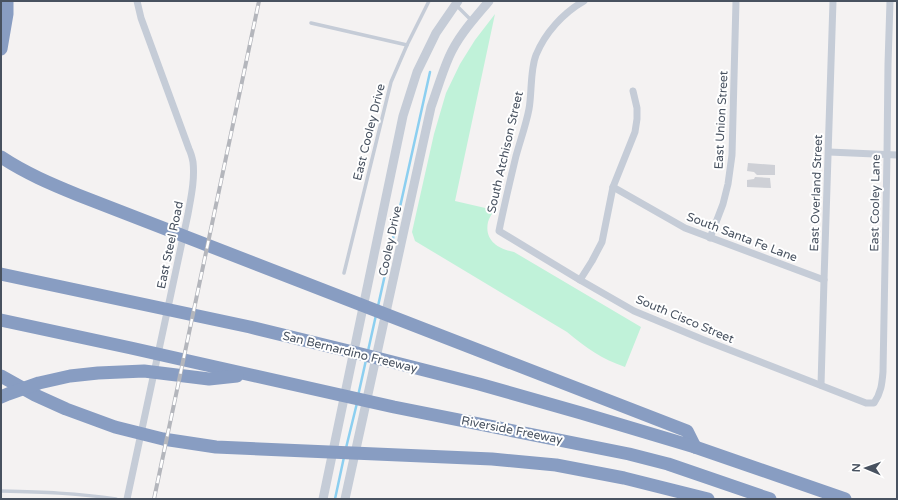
<svg xmlns="http://www.w3.org/2000/svg" width="898" height="500" viewBox="0 0 898 500" font-family="'Varela Round',sans-serif">
<rect width="100%" height="100%" fill="#f4f2f2"/>
<!-- green -->
<path fill="#c0f2d9" d="M495 14 455 201 494 210C492 214 489 218 488 222 484 241 499 249 514 252L641 327 625 367C602 359 586 348 567 332L415 241 412 232 434 134 446 93 460 64 475 40Z"/>
<g fill="none" stroke-linecap="round" stroke-linejoin="round">
<!-- stream -->
<g stroke="#8ccff0" stroke-width="2.5">
<polyline points="378,306 430,72"/>
<polyline points="368,351 376,315"/>
<polyline points="358,396 366,360"/>
<polyline points="346,448 357,403"/>
<polyline points="335,499 344,457"/>
</g>
</g>
<!-- building -->
<g fill="#ced0d6">
<polygon points="748,163 775,165 775,175 757,175 754,172 747,171"/>
<polygon points="755,177 770,178 771,188 747,187 747,180 754,179"/>
</g>
<g fill="none" stroke-linecap="round" stroke-linejoin="round">
<!-- service -->
<g stroke="#c5ccd7" stroke-width="3.5">
<polyline points="456,5 471,20"/>
<polyline points="311,23 407,45"/>
<polyline points="344,273 391,82 407,45 429,1"/>
<path d="M1 491C40 492 78 493 116 499"/>
</g>
<!-- minor -->
<g stroke="#c5ccd7" stroke-width="7">
<path d="M584 1C563 13 545 33 536 55 530 70 532 93 529 109 526 125 520 141 516 156 510 181 504 206 499 231L580 280 634 311 704 340 866 403H874C881 393 882 384 883 372L887 155 888 64 890 1"/>
<polyline points="829,152 897,155"/>
<polyline points="613,187 685,228 824,280"/>
<polyline points="710,238 723,204 728,184 732,155 736,1"/>
<polyline points="580,280 592,261 602,242 613,187 635,132 637,119 637,108 633,91"/>
<polyline points="821,385 824,280 833,1"/>
<path d="M127 499 188 214C191 197 195 179 193 162 192 157 191 153 189 149L141 18 137 1"/>
</g>
<!-- tertiary -->
<g stroke="#c5ccd7" stroke-width="9">
<polyline points="323,499 403,116 417,72 436,33 458,1"/>
<path d="M345 499 431 107C437 90 442 73 449 57 458 36 474 19 489 1"/>
</g>
<!-- motorway -->
<g stroke="#889dc2" stroke-width="13">
<polyline points="1,49 7,14 7,1"/>
<path d="M1 157C25 173 51 184 78 195L687 431 695 447"/>
<polyline points="1,274 250,327 361,354 479,384 581,413 695,447 845,499"/>
<polyline points="1,320 131,348 394,407 629,454 668,464 770,499"/>
<polyline points="1,376 35,395 66,409 115,427 163,439 216,447 492,459 556,465 624,478 708,499"/>
<polyline points="1,397 8,394 39,383 70,376 98,373 144,371 209,379 237,376"/>
</g>
<defs>
<polyline id="rail" points="154,499 259,1"/>
</defs>
<!-- rail casing -->
<use href="#rail" stroke="#b4b6bc" stroke-width="4"/>
<!-- rail -->
<use href="#rail" stroke="#fff" stroke-width="2.5" stroke-dasharray="8" stroke-linecap="butt"/>
</g>
<g text-anchor="middle" dominant-baseline="central" stroke-width="4" stroke-linejoin="round" paint-order="stroke">
<!-- street labels -->
<g font-size="12" fill="#485260" stroke="#fff">
<text transform="translate(721 120) rotate(-87)">East Union Street</text>
<text transform="translate(369 132) rotate(-76)">East Cooley Drive</text>
<text transform="translate(505 152) rotate(-77)">South Atchison Street</text>
<text transform="translate(816 193) rotate(-88)">East Overland Street</text>
<text transform="translate(875 203) rotate(-89)">East Cooley Lane</text>
<text transform="translate(742 237) rotate(21)">South Santa Fe Lane</text>
<text transform="translate(390 241) rotate(-78)">Cooley Drive</text>
<text transform="translate(170 245) rotate(-78)">East Steel Road</text>
<text transform="translate(685 319) rotate(23)">South Cisco Street</text>
<text transform="translate(350 352) rotate(14)">San Bernardino Freeway</text>
<text transform="translate(512 430) rotate(11)">Riverside Freeway</text>
</g>
</g>
<!-- border -->
<rect width="898" height="500" fill="none" stroke="#485260" stroke-width="4"/>
<!-- north arrow -->
<g transform="translate(866 468) rotate(272)" stroke="#ffffff" stroke-width="3" paint-order="stroke">
<path d="M0-3L7 15L0 10L-7 15Z" fill="#485260"/>
<text y="-6" font-size="11" font-weight="bold" text-anchor="middle" fill="#485260">N</text>
</g>
</svg>
